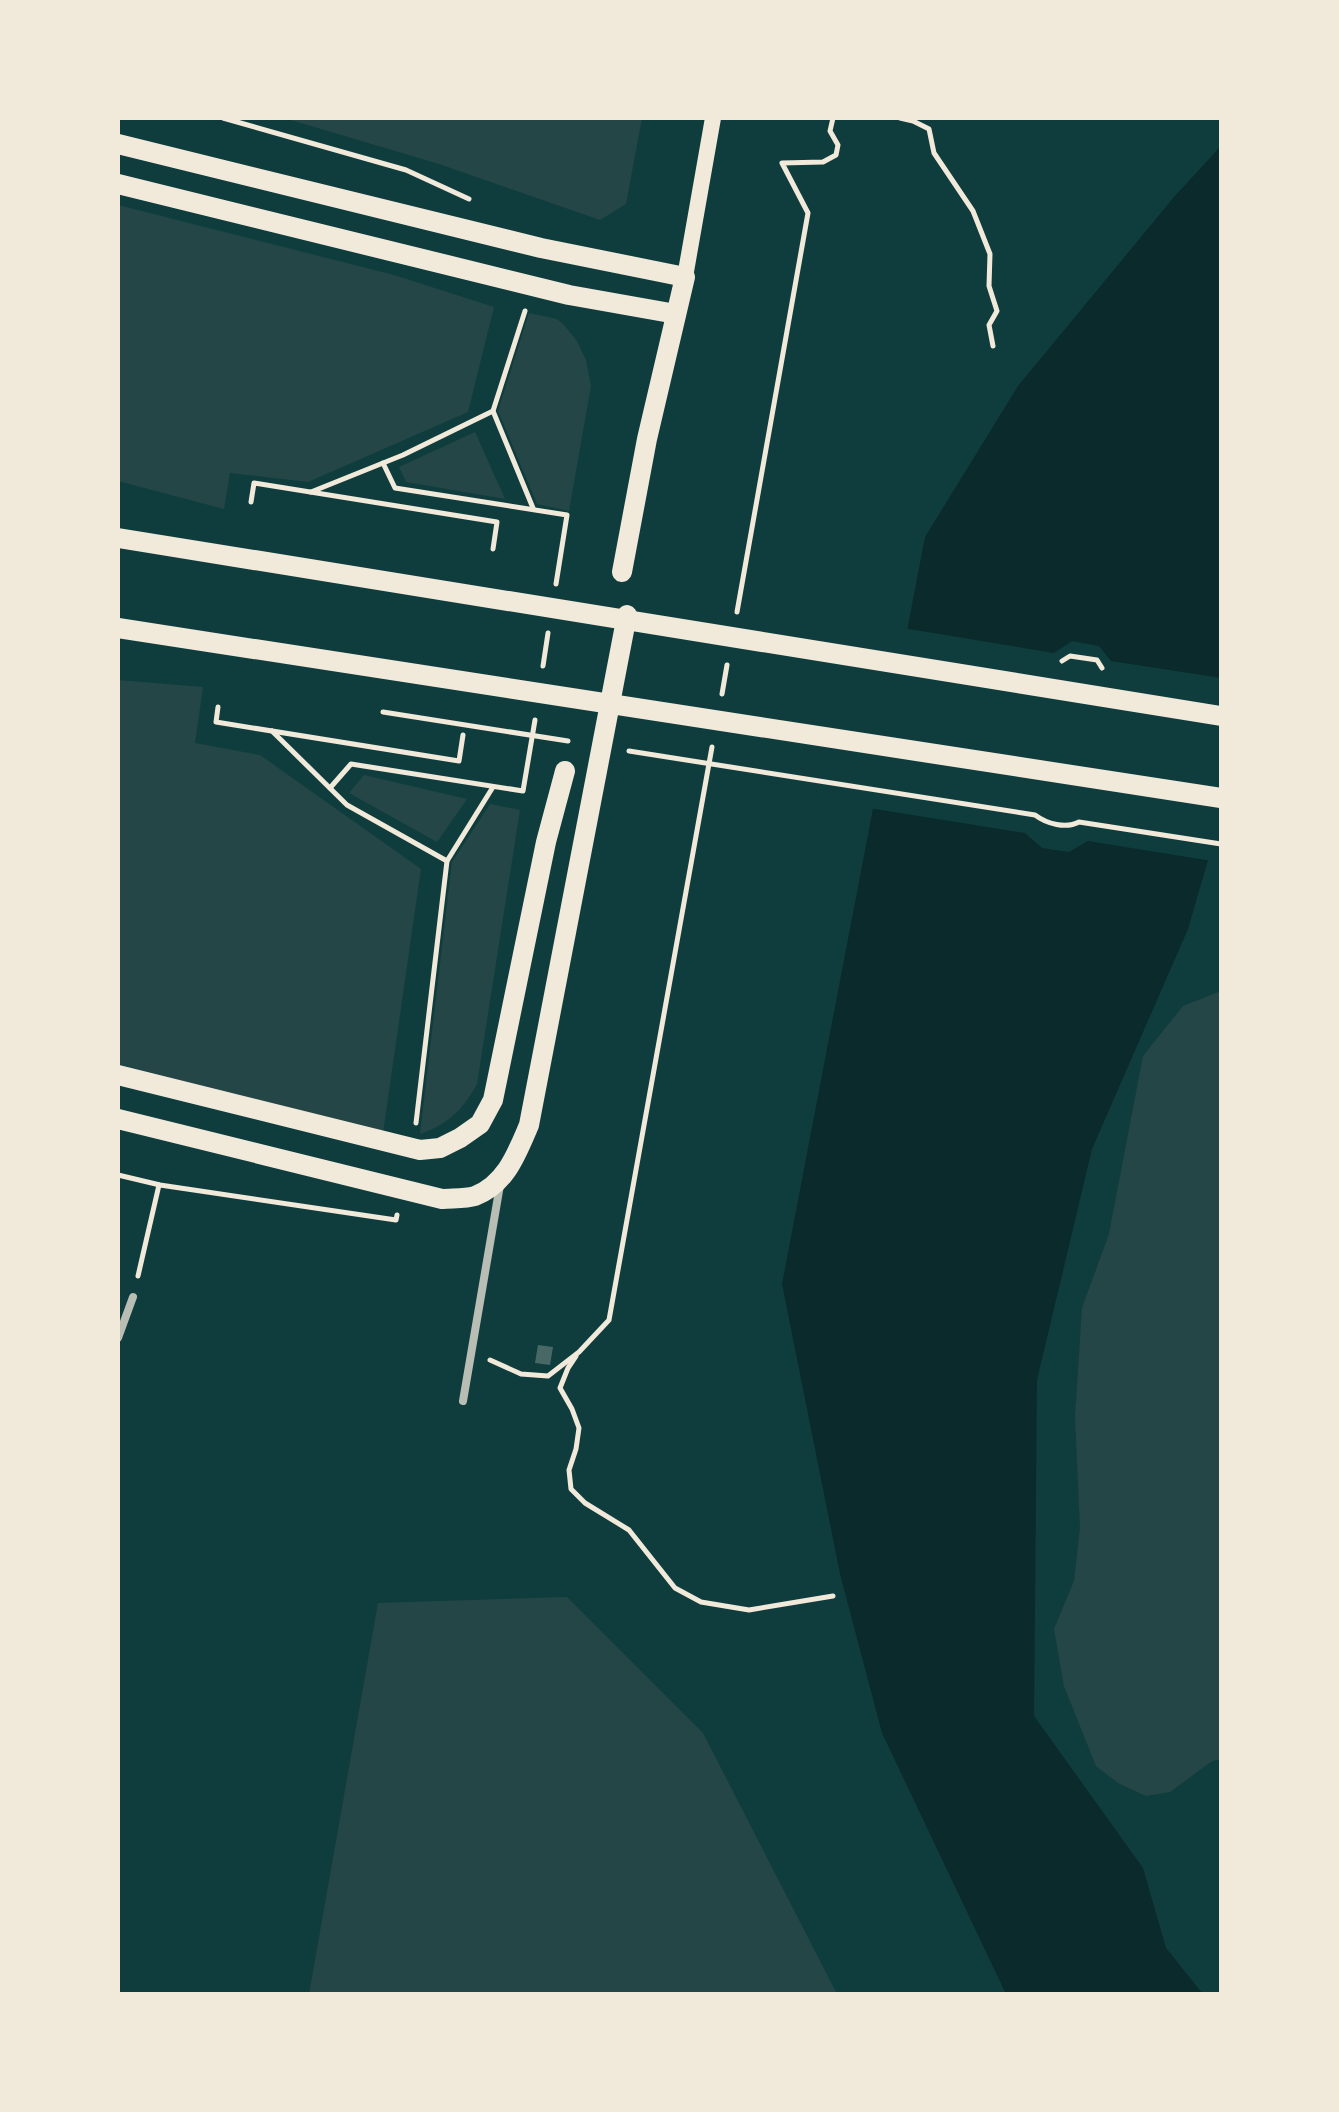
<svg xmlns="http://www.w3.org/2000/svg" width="1339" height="2112" viewBox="0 0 1339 2112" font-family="Roboto,sans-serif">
<rect width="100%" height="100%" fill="#0f3d3e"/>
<!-- green -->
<g fill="#244646">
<polygon points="284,118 642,118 626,204 600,220 439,164"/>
<polygon points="118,205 394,275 494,307 468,412 308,482 230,473 224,509 118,481"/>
<polygon points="529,313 557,319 564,325 577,341 586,360 591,386 569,511 537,504 498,411"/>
<polygon points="475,432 505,499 406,482 399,467"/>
<polygon points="118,680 203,687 195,743 260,755 421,869 383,1133 118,1064"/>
<polygon points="364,775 467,799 437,842 349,793"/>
<path d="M490 804 520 810 477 1084C463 1110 448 1124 420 1134L452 862Z"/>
<polygon points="1221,991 1221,1759 1212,1761 1170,1792 1146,1796 1118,1783 1096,1766 1064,1686 1054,1629 1074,1581 1080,1528 1075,1417 1082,1308 1109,1234 1143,1056 1183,1006"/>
<polygon points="567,1597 703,1733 837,1994 309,1994 378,1603"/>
</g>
<!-- water -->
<polygon fill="#0a2a2b" points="1221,146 1221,815 1188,929 1092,1149 1037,1380 1034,1716 1143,1868 1166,1948 1203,1994 1006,1994 882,1733 840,1574 782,1284 925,537 1018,386 1174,197"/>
<!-- pier -->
<polygon fill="#0f3d3e" points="903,628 1054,653 1072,641 1099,646 1111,661 1221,678 1221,829 1212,861 1088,841 1069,852 1042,848 1025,833 869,808"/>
<!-- building -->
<polygon fill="#486865" points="538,1345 553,1347 550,1365 535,1363"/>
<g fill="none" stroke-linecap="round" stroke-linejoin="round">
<!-- path -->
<g stroke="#f1e9da" stroke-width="5">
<polyline points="223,118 406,170 469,199"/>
<polyline points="900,118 913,121 929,129 934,153 973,211 990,254 989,286 997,311 989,325 993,346"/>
<polyline points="525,311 493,411 533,508"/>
<polyline points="383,463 395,488 567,515 556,584"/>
<polyline points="311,492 403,455 493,411"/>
<polyline points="251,502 254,483 497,522 493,549"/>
<polyline points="737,612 808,213 782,163 823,162 836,155 838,145 830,131 833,118"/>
<polyline points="1062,661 1070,656 1097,660 1102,668"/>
<polyline points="543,666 548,633"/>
<polyline points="722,694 727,665"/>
<polyline points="218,707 216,722 459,761 463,735"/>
<polyline points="383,712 568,741"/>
<polyline points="272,731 347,805 447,861 416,1123"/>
<path d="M629 751 1035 815C1047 824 1066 829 1079 822L1221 844"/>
<polyline points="330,788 351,764 523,791 535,720"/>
<polyline points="447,861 493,787"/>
<polyline points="118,1175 160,1185 396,1220 397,1215"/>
<polyline points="138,1276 159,1185"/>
<polyline points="576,1356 568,1368 560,1388 572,1409 579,1428 576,1449 569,1470 571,1489 585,1503 629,1530 675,1588 701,1602 749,1610 833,1596"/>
<polyline points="490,1360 521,1374 548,1376 579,1352 609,1320 712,747"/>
</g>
<!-- minor -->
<g stroke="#b8beb3" stroke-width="8">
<polyline points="118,1338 133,1297"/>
<polyline points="463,1401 500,1185"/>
</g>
<!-- secondary -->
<polyline stroke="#f1e9da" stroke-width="16" points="685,277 713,118"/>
<!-- primary -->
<g stroke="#f1e9da" stroke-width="20">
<polyline points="118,144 541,248 685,277 647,439 622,572"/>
<polyline points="118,184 569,295 676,314"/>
<polyline points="118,538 1221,716"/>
<polyline points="118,628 1221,798"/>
<polyline points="118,1075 420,1150 440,1148 460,1138 480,1124 493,1100 546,842 565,771"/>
<path d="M118 1119 442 1199C452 1198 465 1199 475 1196 506 1184 517 1153 529 1125L627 615"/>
</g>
</g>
<!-- border -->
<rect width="1339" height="2112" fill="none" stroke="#f1e9da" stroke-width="240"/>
</svg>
